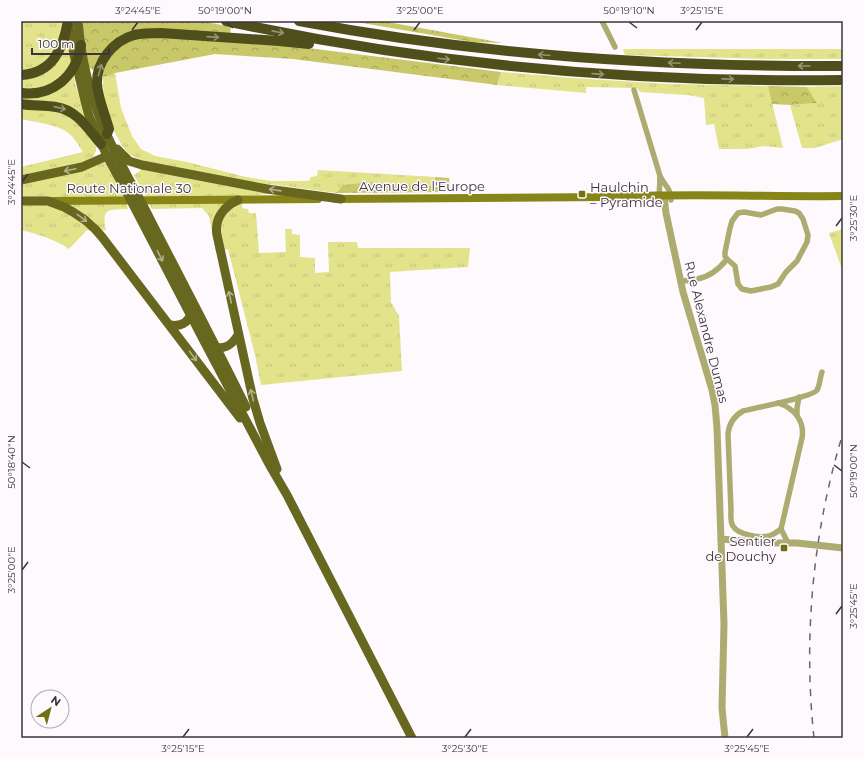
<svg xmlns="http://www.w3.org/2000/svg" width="864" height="759" viewBox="0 0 864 759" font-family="Montserrat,sans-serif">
<defs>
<pattern id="grass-tufts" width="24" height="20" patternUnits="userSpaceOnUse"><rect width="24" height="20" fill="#e3e38c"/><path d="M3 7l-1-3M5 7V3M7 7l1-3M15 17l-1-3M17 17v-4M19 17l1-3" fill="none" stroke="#c4c37a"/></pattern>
<pattern id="forest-crowns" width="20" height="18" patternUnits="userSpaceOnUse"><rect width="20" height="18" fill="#c8c868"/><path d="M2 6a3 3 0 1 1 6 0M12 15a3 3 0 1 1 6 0" fill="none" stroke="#a4a357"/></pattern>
</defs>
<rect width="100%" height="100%" fill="#fdf9fd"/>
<!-- grass -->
<g fill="url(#grass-tufts)">
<path d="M21 21H63L69 43 75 83 92 140 96 147V151L93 157 87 161 76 164 21 176V167L83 152C78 144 74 137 67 132 56 124 34 122 21 119Z"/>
<polygon points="623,49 843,49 843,59 765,59 625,55"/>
<polygon points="501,72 572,78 670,84 768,86 783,148 764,146 748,149 719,149 714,124 706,125 704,98 688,95 640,92 637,88 586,87 586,93 497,85"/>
<polygon points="115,73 121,108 132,136 141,149 155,156 187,162 246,177 271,181 309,181 311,177 317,176 318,170 435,177 436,186 368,182 343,185 336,193 270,184 269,194 243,196 242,208 248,209 249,213 256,213 259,253 286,252 285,229 292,229 292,234 300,235 300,257 315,258 315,273 329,272 328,242 357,242 358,248 470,248 468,267 390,272 391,302 399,316 402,371 261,385 255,355 228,249 216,252 209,216 202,208 152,209 134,175 140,171 143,161 129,154 123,147 114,131 104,104 103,76 105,77"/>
<polygon points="843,86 843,139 815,148 802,148 790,105 817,103 807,87"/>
<path d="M104 162C116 168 124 197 128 209 109 210 101 207 106 230L93 232 87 230 69 249C55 239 37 234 21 230V183Z"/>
<polygon points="843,229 843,272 829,233"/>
</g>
<!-- forest -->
<g fill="url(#forest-crowns)">
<polygon points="83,21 202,21 231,27 229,41 275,44 501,72 497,85 293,59 215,54 115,73 105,77 94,71 89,67 83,31"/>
<polygon points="351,21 382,21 503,43 472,42"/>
<polygon points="768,86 807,87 817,103 790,105 772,104"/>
<polygon points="435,177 449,178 450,189 447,192 336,193 343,185 368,182 435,186"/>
</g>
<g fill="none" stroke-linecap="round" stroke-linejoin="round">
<!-- minor -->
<g stroke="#acac70" stroke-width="5.5">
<polyline points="602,21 615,47"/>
<path d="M634 90 660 176C665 187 670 186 671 200"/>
<polyline points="659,200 660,176"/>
<path d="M681 281C686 281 692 280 697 279 709 277 720 268 727 259L725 256V252L730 228 732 221 738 213 744 212 761 215 777 209H782L795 211 799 213 803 219 808 235 807 242 797 261 786 272 778 284 771 287 751 291 742 289 738 284 735 266 727 259"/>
<path d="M778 403C794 408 805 421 802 438L781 529 788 543"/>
<polyline points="797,415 797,408 799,397"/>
<path d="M781 529C777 532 773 535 769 536 760 538 738 535 733 526 730 522 731 515 731 510L728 434C729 424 734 416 743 411 754 408 813 397 817 390 820 385 820 377 822 372"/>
</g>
<!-- tertiary -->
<g stroke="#acac70" stroke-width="7">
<polyline points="664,196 666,213 683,292 712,390 715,405 717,428 724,624 722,708 725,738"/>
<polyline points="721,539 765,543 797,543 843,548"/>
</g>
<!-- secondary -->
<g stroke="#878518" stroke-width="8">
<path d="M336 199 607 197C685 193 764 197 843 196"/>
<polyline points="50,201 318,199"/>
</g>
<!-- primary -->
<g stroke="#686720" stroke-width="9">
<path d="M78 21C81 55 89 92 102 124 116 157 135 189 151 221 183 283 215 344 246 407"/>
<polyline points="69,22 74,55 85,101 89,116 107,156 125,189 205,343 269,464 287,495 412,738"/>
<polyline points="117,149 129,161 142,165 267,189 341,199"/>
<polyline points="21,180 82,167 107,156 112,158"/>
<path d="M238 200C224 206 214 219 217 235L253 399 260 423 277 469"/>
<polyline points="21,201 48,201 64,207 73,212 85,220 95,229 102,237 240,418"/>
<path d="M170 325C180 327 188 323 192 313"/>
<path d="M213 347C225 350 232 345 238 335"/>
</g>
<!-- motorway -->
<g stroke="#4f4f1b" stroke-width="10">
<path d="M226 21C429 65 636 83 843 80"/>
<path d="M299 21C478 55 661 67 843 66"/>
<path d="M21 75C53 73 63 49 68 21"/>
<path d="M21 93C53 97 76 76 81 45"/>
<path d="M21 104C32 106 44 105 56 107 77 110 88 129 101 144"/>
<path d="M107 134 109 129C105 114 98 99 97 84 96 62 113 41 134 35 143 33 152 33 161 33L279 41 309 44"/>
</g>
<!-- rail -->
<path stroke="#6b656c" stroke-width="1.5" stroke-dasharray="7 7" stroke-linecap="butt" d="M814 738C803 636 813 531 843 433"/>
</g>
<!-- one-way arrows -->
<defs><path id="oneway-shaft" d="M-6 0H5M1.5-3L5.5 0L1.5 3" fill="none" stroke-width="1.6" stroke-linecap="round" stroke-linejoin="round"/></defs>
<g stroke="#959375">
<use href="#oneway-shaft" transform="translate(278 32) rotate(11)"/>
<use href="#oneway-shaft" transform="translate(213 37) rotate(4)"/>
<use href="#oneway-shaft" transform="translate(544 55) rotate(-175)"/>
<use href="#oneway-shaft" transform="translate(444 59) rotate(7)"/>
<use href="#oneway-shaft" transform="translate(674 63) rotate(-177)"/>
<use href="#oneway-shaft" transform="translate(804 66) rotate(180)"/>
<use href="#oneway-shaft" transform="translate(100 70) rotate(-74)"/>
<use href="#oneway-shaft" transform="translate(598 74) rotate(4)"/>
<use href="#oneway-shaft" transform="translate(728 79) rotate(1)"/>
<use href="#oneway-shaft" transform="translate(60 108) rotate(13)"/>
</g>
<g stroke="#b2b08e">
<use href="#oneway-shaft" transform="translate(70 170) rotate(168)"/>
<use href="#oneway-shaft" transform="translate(275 190) rotate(-172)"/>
<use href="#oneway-shaft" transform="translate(82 218) rotate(36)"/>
<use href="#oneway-shaft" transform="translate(160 256) rotate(63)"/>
<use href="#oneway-shaft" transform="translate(230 297) rotate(-102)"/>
<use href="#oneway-shaft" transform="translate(193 356) rotate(53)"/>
<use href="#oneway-shaft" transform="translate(252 395) rotate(-103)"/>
</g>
<!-- ticks -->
<path fill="none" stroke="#3b343c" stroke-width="1.5" d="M225 22 233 28M629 22 637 28M132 30 138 22M414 30 420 22M696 30 702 22M22 182 28 174M836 226 842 218M22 462 30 468M834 465 842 471M22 570 28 562M836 614 842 606M183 737 189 729M465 737 471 729M747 737 753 729"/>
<!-- markers -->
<g fill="#727012" stroke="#fdf9fd" stroke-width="1.5">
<rect x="578" y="190" width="8" height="8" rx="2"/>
<rect x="780" y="544" width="8" height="8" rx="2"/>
</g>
<g text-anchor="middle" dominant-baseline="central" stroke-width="3" stroke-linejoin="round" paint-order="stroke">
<!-- street labels -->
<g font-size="13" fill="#3b343c" stroke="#fdf9fd">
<text x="422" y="186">Avenue de l'Europe</text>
<text x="129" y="188">Route Nationale 30</text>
<text transform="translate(707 332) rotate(76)">Rue Alexandre Dumas</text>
</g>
<!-- poi labels -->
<g font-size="13" fill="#3b343c" stroke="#fdf9fd" text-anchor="start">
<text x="590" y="187">Haulchin<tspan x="590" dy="15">– Pyramide</tspan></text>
<text x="776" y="541" text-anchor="end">Sentier<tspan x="776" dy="15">de Douchy</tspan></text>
</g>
</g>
<!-- border -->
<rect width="864" height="759" fill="none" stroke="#fdf9fd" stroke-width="44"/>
<!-- north arrow -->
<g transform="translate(50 709) rotate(36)"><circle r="19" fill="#fdf9fd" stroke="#afaab0"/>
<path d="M0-3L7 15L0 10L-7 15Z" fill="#727012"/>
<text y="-6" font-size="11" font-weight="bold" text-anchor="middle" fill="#3b343c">N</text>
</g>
<!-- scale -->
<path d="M32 48v6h77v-6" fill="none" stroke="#3b343c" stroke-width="2"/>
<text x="38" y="48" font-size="12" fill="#3b343c" stroke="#fdf9fd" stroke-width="3" paint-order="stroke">100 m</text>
<rect x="22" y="22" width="820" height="715" fill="none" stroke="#3b343c" stroke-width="1.5"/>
<g font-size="10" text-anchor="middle" fill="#3b343c">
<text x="138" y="14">3°24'45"E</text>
<text x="225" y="14">50°19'00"N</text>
<text x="420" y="14">3°25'00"E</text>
<text x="629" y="14">50°19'10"N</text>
<text x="702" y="14">3°25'15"E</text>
<text transform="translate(11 182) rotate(-90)" y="4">3°24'45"E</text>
<text transform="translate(853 218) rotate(-90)" y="4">3°25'30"E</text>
<text transform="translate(11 462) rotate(-90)" y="4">50°18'40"N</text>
<text transform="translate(853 471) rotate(-90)" y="4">50°19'00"N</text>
<text transform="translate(11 570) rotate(-90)" y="4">3°25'00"E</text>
<text transform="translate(853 606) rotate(-90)" y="4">3°25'45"E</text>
<text x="183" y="752">3°25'15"E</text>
<text x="465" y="752">3°25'30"E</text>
<text x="747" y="752">3°25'45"E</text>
</g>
</svg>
